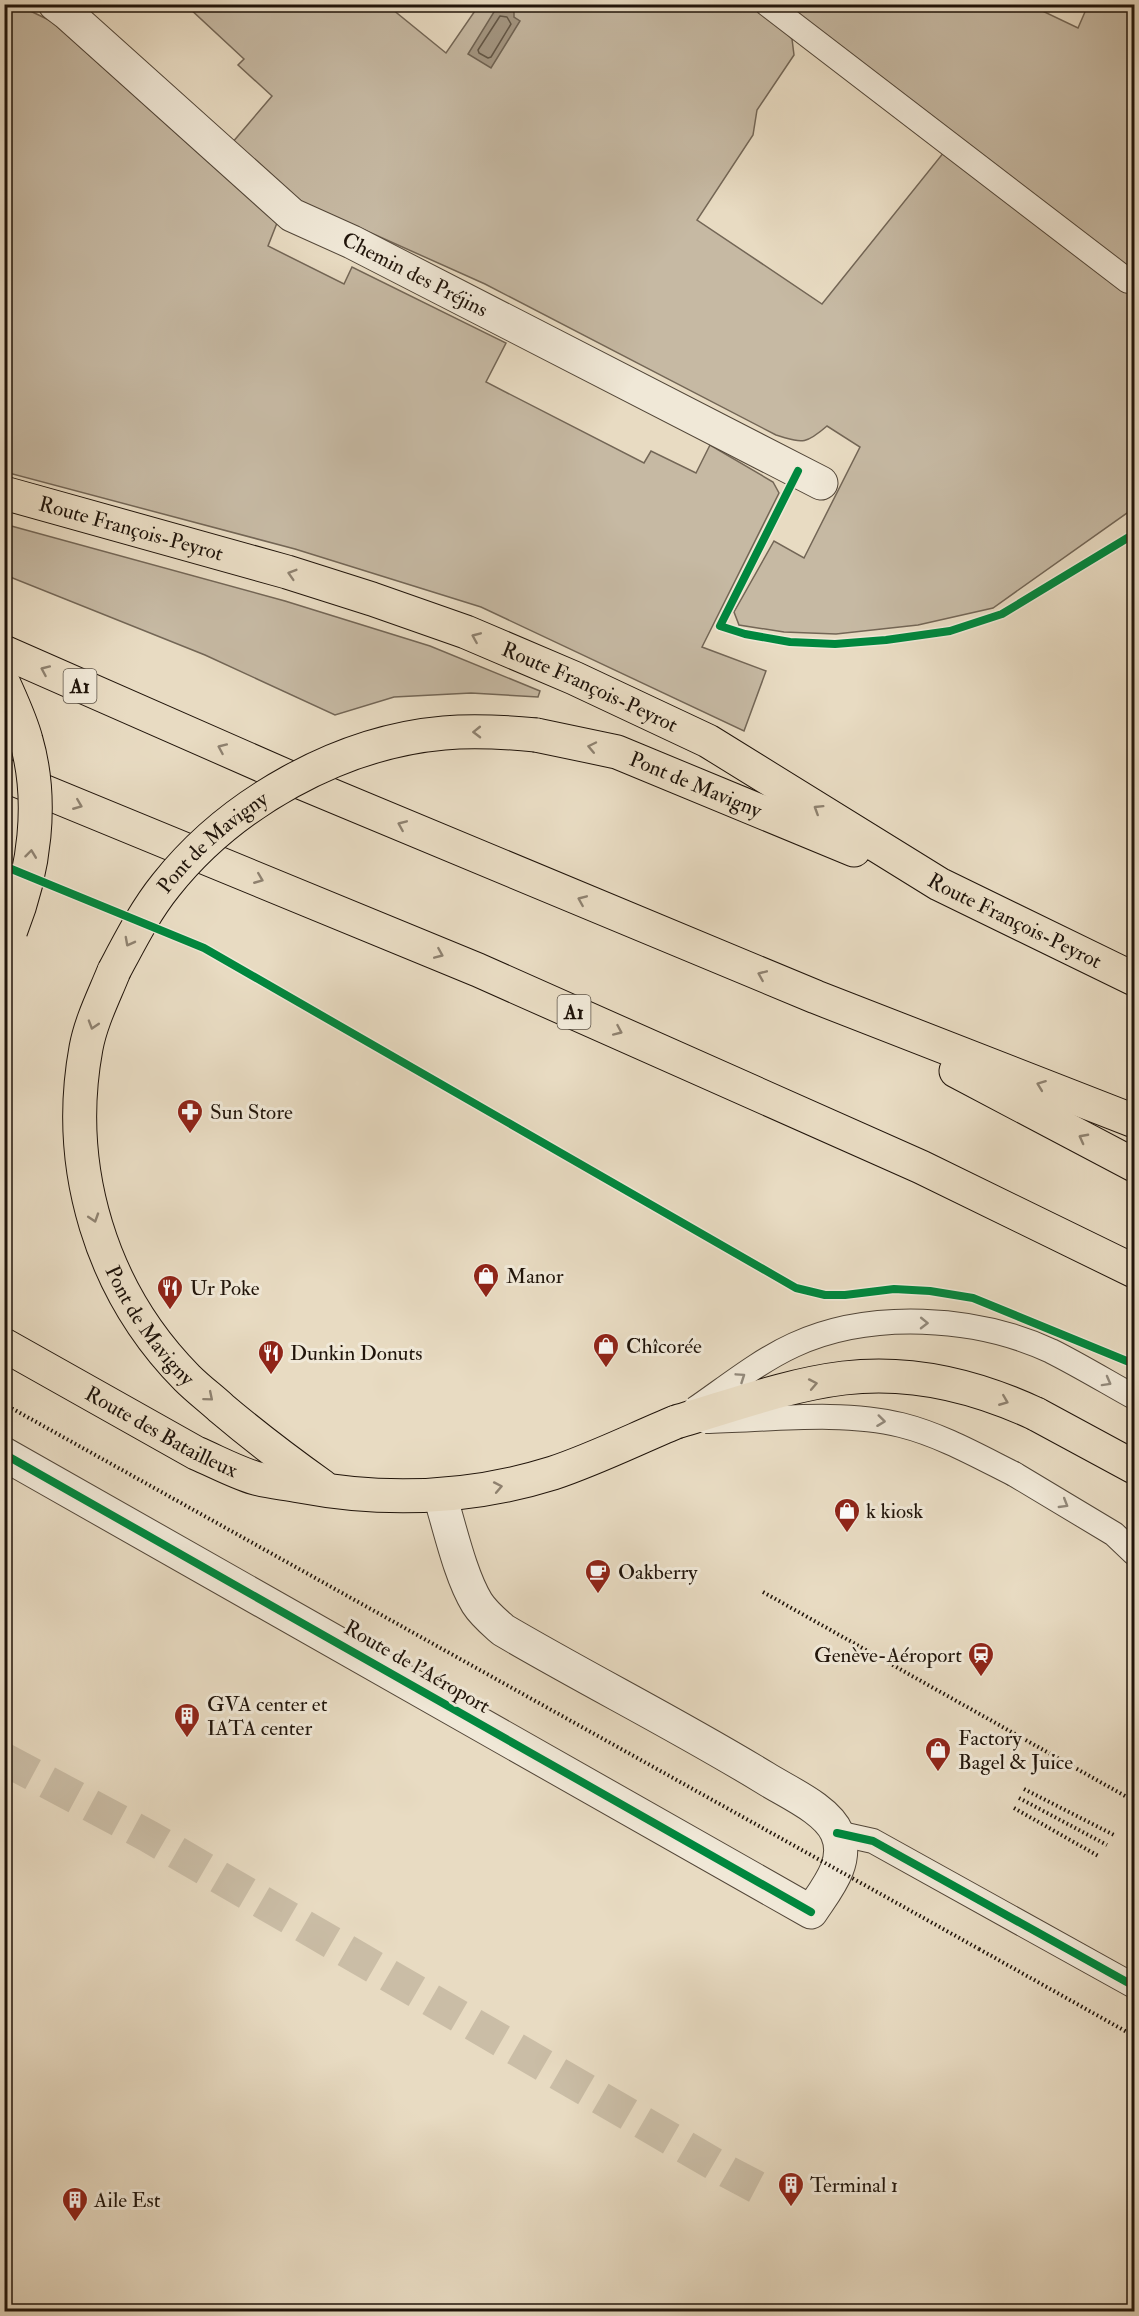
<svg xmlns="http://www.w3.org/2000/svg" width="1139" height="2316" viewBox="0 0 1139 2316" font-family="'IM FELL Double Pica',serif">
<rect width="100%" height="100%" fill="#e8dbc2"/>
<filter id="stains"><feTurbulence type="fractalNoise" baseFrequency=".00333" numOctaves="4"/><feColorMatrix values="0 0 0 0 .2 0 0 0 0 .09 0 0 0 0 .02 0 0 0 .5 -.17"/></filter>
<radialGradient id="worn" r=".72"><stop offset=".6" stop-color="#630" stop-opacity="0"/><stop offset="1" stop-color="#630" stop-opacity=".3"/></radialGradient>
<!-- green -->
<g fill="#c6b9a3" stroke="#736656" stroke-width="1.5">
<path d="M188 4 387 5 446 53 479 5H752L779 25 792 39 794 55 757 110 753 135 697 220 822 304 957 136 787 5H1030L1078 28 1088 5H1134V508L993 608 918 625 836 634 784 632 739 625 734 612 774 541 804 558 860 447 827 426C805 445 803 443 776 435L485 284 302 202 232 143 272 96 238 65 244 59 187 6Z"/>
<polygon points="4,5 18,5 51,21 277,223 268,246 344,284 352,267 506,343 486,382 644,463 651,451 696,473 710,445 773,482 779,493 702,647 766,671 744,731 481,607 295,549 5,472"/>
<polygon points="4,524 285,601 430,646 540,691 538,697 471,693 394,697 335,715 205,655 5,575"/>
</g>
<!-- water -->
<polygon fill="#a49783" stroke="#6f6353" stroke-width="1.5" points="497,7 503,11 508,8 514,11 514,17 520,21 491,68 468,54"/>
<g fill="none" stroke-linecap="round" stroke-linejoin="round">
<!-- shore -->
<polygon stroke="#625646" stroke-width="1.5" points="500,16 507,17 511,24 491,57 488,58 479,53 478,50"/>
<!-- tertiary-tunnel -->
<polyline stroke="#cabda6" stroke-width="33" stroke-dasharray="33 16" stroke-linecap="butt" points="4,1759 148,1836 728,2172 770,2194"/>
<defs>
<g id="service">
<polyline points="767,4 1128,281"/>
<polyline points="1014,1474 1114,1534 1134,1553"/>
<polyline points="837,1833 873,1841 1134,1986"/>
</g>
<g id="minor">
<path id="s1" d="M55 4 67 13 292 215 352 242 821 483"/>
<path d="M4 1454 811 1912C826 1889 850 1862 837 1833 827 1809 787 1792 765 1778 680 1726 590 1681 503 1630 494 1622 484 1614 477 1603 460 1575 450 1528 440 1496"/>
</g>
<g id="primary">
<path id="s2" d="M4 493 287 572 372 599 466 632 574 678 708 741 939 884 1134 979"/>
<path id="s3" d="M536 735 617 752 854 850"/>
<path id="s4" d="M114 971C104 996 91 1021 86 1048 64 1168 101 1291 187 1378 198 1389 210 1398 221 1408 254 1436 287 1461 322 1486"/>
<path id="s5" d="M4 1345 196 1453C215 1461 235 1472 255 1478 269 1482 285 1483 300 1486 385 1502 470 1499 553 1473 595 1459 635 1439 676 1422"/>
<polyline points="1036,1414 1134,1467"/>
</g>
<g id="motorway">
<polyline points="4,652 302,783 816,997 1134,1121"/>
<polyline points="4,775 478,970 921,1167 1134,1271"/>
<polyline points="956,1071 1134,1165"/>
</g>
</defs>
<!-- service casing -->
<use href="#service" stroke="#524638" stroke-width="26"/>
<!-- minor casing -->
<use href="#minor" stroke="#524638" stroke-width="35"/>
<!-- primary casing -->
<use href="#primary" stroke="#20140a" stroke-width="35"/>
<!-- motorway casing -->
<use href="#motorway" stroke="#20140a" stroke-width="35"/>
<!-- path -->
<g stroke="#20140a" stroke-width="4" stroke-dasharray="1.5 3" stroke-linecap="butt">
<polyline points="780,506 720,626 745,634 790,642 835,644 886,640 950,631 1002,614 1134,534"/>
<polyline points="763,1592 1134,1801"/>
<polyline points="1024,1789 1114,1835"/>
<polyline points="1019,1798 1107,1845"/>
<polyline points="1014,1808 1100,1857"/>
<polyline points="979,1949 1134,2036"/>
</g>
<!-- service -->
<use href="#service" stroke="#f0e8d7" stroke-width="24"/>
<!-- minor -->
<use href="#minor" stroke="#f0e8d7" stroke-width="33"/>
<!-- primary -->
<use href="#primary" stroke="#e8dbc2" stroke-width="33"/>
<!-- motorway -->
<use href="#motorway" stroke="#e8dbc2" stroke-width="33"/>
<defs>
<g id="service-bridge">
<path d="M695 1409C727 1387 759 1361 794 1345 870 1310 976 1316 1051 1351 1079 1365 1107 1382 1134 1397"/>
<path d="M705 1421C766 1420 842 1410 901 1425 941 1435 978 1456 1014 1474"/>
</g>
<g id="primary-bridge">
<path d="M4 684C12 702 21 721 26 740 44 802 34 872 11 930"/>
<path id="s6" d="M114 971C130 941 145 911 166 885 231 803 340 742 444 733 475 730 505 732 536 735"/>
<path d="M676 1422C731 1406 787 1385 844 1378 911 1370 976 1386 1036 1414"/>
</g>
</defs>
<!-- service-bridge casing -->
<use href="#service-bridge" stroke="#524638" stroke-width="26" stroke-linecap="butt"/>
<!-- primary-bridge casing -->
<use href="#primary-bridge" stroke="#20140a" stroke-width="35" stroke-linecap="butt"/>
<!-- path-bridge -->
<polyline stroke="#20140a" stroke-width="4" stroke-dasharray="1.5 3" stroke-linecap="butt" points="4,1404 979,1949"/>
<!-- service-bridge -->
<use href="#service-bridge" stroke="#f0e8d7" stroke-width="24"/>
<!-- primary-bridge -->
<use href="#primary-bridge" stroke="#e8dbc2" stroke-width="33"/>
<defs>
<g id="cycleway">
<polyline points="798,471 720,626 745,634 790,642 835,644 886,640 950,631 1002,614 1134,534"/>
<polyline points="4,866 204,948 796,1288 825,1295 845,1295 894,1289 930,1291 973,1298 1134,1364"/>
<polyline points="4,1454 811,1912"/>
<polyline points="837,1833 873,1841 1134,1986"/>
</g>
</defs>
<!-- cycleway casing -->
<use href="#cycleway" stroke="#f0e8d7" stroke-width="11"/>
<!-- cycleway -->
<use href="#cycleway" stroke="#00873e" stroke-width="8"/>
</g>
<!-- one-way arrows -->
<defs><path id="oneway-chevron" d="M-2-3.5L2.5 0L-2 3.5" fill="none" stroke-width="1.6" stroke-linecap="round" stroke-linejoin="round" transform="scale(1.5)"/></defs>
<g stroke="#8e816f">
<use href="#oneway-chevron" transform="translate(292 574) rotate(-163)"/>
<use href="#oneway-chevron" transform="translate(476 637) rotate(-157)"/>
<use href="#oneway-chevron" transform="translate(45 670) rotate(-156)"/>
<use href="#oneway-chevron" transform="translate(477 732) rotate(179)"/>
<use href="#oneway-chevron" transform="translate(592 747) rotate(-168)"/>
<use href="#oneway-chevron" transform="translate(222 748) rotate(-156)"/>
<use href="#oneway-chevron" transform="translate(78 805) rotate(22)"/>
<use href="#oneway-chevron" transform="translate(818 809) rotate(-148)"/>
<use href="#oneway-chevron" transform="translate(402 825) rotate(-157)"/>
<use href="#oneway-chevron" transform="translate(31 854) rotate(-83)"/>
<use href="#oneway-chevron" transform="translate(259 879) rotate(22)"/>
<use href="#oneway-chevron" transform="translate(582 900) rotate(-157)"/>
<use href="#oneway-chevron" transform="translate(129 942) rotate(118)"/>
<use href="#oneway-chevron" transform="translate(439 954) rotate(23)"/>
<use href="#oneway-chevron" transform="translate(762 975) rotate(-157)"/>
<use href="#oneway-chevron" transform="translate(93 1025) rotate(107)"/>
<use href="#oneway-chevron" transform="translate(618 1031) rotate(24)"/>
<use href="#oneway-chevron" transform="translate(1041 1085) rotate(-159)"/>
<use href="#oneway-chevron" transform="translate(1083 1138) rotate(-152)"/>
<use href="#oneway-chevron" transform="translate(94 1218) rotate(72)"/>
<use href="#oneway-chevron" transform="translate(813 1384) rotate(-11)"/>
<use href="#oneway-chevron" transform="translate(209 1397) rotate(40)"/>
<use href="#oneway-chevron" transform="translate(1004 1401) rotate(22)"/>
<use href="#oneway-chevron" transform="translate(498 1487) rotate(-11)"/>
</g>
<g stroke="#92897b">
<use href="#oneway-chevron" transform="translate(924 1323) rotate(1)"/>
<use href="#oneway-chevron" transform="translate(741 1377) rotate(-34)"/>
<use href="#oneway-chevron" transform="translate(1107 1382) rotate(29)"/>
<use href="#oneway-chevron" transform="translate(881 1421) rotate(7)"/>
<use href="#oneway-chevron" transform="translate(1064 1504) rotate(31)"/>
</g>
<!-- icons -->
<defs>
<symbol id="pharmacy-pin" viewBox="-11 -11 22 30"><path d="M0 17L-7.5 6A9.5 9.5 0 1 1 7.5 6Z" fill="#8f2418" stroke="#f0e8d7"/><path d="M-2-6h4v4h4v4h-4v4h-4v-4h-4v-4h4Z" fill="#fff"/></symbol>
<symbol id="shop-pin" viewBox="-11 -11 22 30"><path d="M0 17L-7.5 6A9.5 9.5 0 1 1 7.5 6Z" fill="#8f2418" stroke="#f0e8d7"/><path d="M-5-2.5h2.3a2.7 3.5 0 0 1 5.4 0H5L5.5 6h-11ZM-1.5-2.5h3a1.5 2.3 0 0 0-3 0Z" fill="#fff"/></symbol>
<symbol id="restaurant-pin" viewBox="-11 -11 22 30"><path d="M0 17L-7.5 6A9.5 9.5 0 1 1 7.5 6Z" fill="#8f2418" stroke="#f0e8d7"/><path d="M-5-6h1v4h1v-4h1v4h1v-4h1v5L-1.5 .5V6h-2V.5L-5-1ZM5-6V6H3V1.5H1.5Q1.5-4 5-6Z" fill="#fff"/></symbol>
<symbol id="cafe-pin" viewBox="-11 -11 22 30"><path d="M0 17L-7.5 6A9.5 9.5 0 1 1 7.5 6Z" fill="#8f2418" stroke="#f0e8d7"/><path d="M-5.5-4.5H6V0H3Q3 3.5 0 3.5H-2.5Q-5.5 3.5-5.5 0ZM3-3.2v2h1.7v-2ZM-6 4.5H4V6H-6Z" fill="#fff"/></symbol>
<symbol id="station-pin" viewBox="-11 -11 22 30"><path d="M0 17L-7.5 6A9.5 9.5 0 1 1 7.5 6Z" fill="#8f2418" stroke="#f0e8d7"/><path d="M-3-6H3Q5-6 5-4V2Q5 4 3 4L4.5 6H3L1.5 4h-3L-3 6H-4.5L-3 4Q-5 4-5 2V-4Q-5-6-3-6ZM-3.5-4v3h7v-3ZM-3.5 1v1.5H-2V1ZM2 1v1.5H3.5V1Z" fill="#fff"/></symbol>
<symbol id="building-pin" viewBox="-11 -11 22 30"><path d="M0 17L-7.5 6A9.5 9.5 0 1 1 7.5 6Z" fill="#8f2418" stroke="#f0e8d7"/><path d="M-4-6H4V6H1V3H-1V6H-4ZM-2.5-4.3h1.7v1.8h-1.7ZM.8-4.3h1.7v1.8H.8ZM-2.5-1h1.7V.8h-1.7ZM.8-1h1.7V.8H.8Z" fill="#fff"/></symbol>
</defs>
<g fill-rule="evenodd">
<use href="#pharmacy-pin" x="175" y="1097" width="30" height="40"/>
<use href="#shop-pin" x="471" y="1261" width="30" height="40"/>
<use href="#restaurant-pin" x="155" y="1273" width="30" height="40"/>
<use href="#shop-pin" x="591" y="1331" width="30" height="40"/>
<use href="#restaurant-pin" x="256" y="1338" width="30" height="40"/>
<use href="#shop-pin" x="832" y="1496" width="30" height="40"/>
<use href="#cafe-pin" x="583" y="1557" width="30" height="40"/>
<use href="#station-pin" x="966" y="1640" width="30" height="40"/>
<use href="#building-pin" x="172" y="1701" width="30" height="40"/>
<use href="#shop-pin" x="923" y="1735" width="30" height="40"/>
<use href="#building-pin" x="776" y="2170" width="30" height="40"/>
<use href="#building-pin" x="60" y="2185" width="30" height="40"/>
</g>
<g text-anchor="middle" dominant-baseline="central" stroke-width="6" stroke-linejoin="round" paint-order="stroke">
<!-- shield labels -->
<g fill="#f0e8d7" stroke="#5e5448" stroke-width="1.5">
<rect x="63.5" y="669" width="33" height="34" rx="4.5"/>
<rect x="557.5" y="995" width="33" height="34" rx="4.5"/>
</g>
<g font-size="20" font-weight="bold" fill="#20140a">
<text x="80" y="686">A1</text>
<text x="574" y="1012">A1</text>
</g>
<!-- street labels -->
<g font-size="21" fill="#20140a" stroke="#f0e8d7">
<text stroke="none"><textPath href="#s1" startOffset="454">Chemin des Préjins</textPath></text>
<text stroke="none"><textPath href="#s2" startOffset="132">Route François-Peyrot</textPath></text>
<text stroke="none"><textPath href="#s2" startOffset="618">Route François-Peyrot</textPath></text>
<text stroke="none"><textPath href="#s3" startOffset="168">Pont de Mavigny</textPath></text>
<text stroke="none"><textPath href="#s6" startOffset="164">Pont de Mavigny</textPath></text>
<text stroke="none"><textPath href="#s2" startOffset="1104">Route François-Peyrot</textPath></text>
<text stroke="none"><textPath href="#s4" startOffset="376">Pont de Mavigny</textPath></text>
<text stroke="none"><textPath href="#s5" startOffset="180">Route des Batailleux</textPath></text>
<text transform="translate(417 1667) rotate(30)">Route de l'Aéroport</text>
</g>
<!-- poi labels -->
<g font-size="21" fill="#20140a" stroke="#f0e8d7" text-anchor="start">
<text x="210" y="1112">Sun Store</text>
<text x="506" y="1276">Manor</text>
<text x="190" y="1288">Ur Poke</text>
<text x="626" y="1346">Chîcorée</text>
<text x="290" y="1353">Dunkin Donuts</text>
<text x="866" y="1511">k kiosk</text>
<text x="618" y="1572">Oakberry</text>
<text x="962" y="1655" text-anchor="end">Genève-Aéroport</text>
<text x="207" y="1704">GVA center et<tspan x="207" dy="24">IATA center</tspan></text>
<text x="958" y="1738">Factory<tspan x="958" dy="24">Bagel &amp; Juice</tspan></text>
<text x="810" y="2185">Terminal 1</text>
<text x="94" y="2200">Aile Est</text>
</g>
</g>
<!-- margin -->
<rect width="1139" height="2316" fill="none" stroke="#e8dbc2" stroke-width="24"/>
<rect x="6" y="6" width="1127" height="2304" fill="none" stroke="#20140a" stroke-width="3"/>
<rect x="12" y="12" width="1115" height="2292" fill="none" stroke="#20140a" stroke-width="1.5"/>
<rect width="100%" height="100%" filter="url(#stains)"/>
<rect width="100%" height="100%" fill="url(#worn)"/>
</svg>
